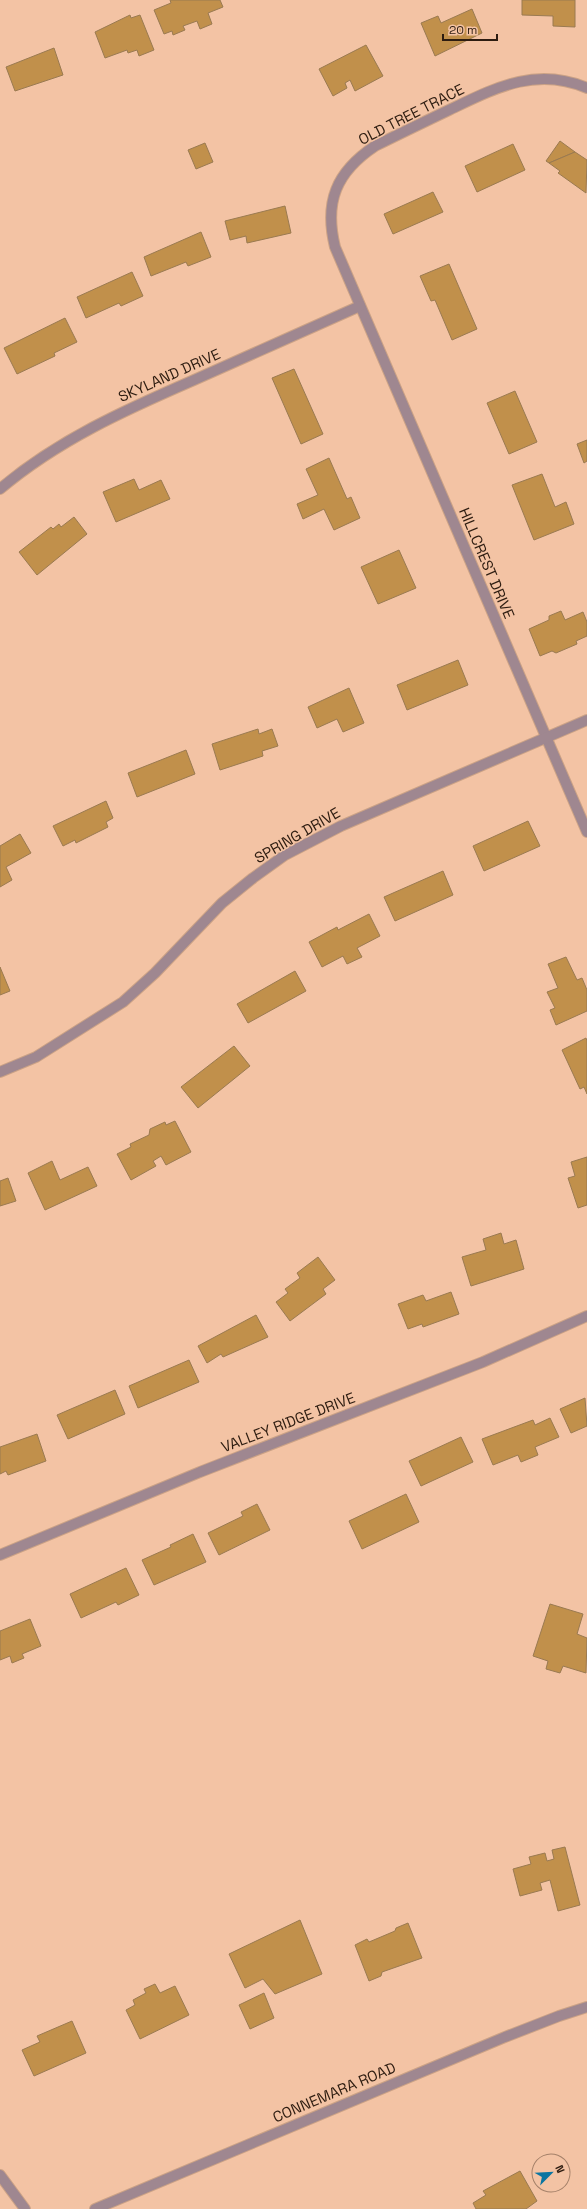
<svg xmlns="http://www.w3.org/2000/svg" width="587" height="2209" viewBox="0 0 587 2209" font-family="'Space Grotesk',sans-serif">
<rect width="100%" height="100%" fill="#f3c3a4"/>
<!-- building -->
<g fill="#c1904b" stroke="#9a7a51">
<polygon points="170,0 220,0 223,7 208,13 212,24 200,29 197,21 183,26 185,30 173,35 172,31 164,34 154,10 171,3"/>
<polygon points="522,0 575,0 575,27 553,26 553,16 522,15"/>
<polygon points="472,9 482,33 435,56 421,23 438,16 441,23"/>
<polygon points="130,15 131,18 140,15 154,50 139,56 137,50 128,53 127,50 105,58 95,32"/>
<polygon points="366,45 383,76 355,91 350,80 345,83 347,88 333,96 319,69"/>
<polygon points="54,48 63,75 15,91 6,67"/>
<polygon points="560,141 575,152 549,163 546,161"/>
<polygon points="205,143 213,162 196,169 188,150"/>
<polygon points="513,144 525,170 477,192 465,166"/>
<polygon points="575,152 587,160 586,193 558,173 560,171 549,163"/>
<polygon points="433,192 443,212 393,234 384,214"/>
<polygon points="285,206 291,233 247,243 246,236 230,240 225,221"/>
<polygon points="201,232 211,257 188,266 186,262 151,276 144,257"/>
<polygon points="449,264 477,329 452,340 435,300 431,301 420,276"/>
<polygon points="132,272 143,296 121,306 119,303 86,318 77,297"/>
<polygon points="65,318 77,342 54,353 55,356 17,374 4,348"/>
<polygon points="294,369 323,434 301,444 272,378"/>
<polygon points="515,391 537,442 509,454 487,403"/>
<polygon points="587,440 587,461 584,463 577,444"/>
<polygon points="329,458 347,499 351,497 360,518 334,530 324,509 303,519 297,504 318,495 306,469"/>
<polygon points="542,474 555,507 566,502 574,524 534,540 512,485"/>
<polygon points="134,479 139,490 161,480 170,499 116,522 103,492"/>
<polygon points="74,517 87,534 37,575 19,552 51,527 53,529 59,524 61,527"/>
<polygon points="399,550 416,588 378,604 361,567"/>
<polygon points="561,611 565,620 583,612 587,622 587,636 576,641 577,644 556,653 552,651 540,656 529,629 549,620 549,616"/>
<polygon points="458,660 468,685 407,710 397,685"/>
<polygon points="349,688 364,723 343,732 337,719 317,728 308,707"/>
<polygon points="258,729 259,734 272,729 278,746 262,751 263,756 220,770 212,744"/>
<polygon points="186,750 195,774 137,797 128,773"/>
<polygon points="106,801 113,818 106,822 108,827 76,843 75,840 63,846 53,826"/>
<polygon points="528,821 540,846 484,871 473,846"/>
<polygon points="20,834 31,853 6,867 12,880 0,887 0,846"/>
<polygon points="443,871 453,895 395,921 384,897"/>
<polygon points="369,914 380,936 357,948 362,957 347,964 343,956 322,967 309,942 337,927 338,930"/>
<polygon points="566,957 577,980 582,978 587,990 587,1011 556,1025 550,1010 555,1008 547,992 558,988 548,964"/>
<polygon points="0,967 10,991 0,995"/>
<polygon points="295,971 306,991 248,1023 237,1004"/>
<polygon points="586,1038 587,1041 587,1094 584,1087 580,1089 562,1050"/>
<polygon points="234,1046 250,1066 198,1108 181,1087"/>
<polygon points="175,1121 191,1152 166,1165 161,1156 153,1161 156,1166 131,1180 117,1154 131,1147 130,1144 149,1135 150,1129 165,1122 166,1125"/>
<polygon points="587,1157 587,1205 578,1208 568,1178 575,1176 571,1162"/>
<polygon points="52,1161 60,1180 88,1167 97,1186 45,1210 28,1173"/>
<polygon points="8,1178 16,1201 0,1206 0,1181"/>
<polygon points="501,1233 504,1244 516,1240 524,1269 471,1286 462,1257 486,1250 483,1239"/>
<polygon points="318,1257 335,1280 323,1289 326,1294 290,1321 276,1302 288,1293 285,1289 300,1278 297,1273"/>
<polygon points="451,1292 459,1314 423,1327 422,1324 408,1329 398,1304 423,1295 426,1301"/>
<polygon points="256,1315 268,1337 223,1357 221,1354 207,1363 198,1346"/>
<polygon points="189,1360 199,1382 138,1408 129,1386"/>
<polygon points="115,1390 125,1414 68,1439 57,1415"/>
<polygon points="585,1398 587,1426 571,1433 560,1409"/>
<polygon points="550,1418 559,1437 535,1447 538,1455 521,1462 518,1455 493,1465 482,1439 533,1420 535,1425"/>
<polygon points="37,1434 46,1461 8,1475 6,1471 0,1474 0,1447"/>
<polygon points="461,1437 473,1462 421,1486 409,1461"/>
<polygon points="406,1494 419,1522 362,1549 349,1521"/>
<polygon points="257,1504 270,1530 219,1555 208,1533 243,1516 241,1512"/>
<polygon points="193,1534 206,1562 154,1585 142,1560 171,1547 170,1545"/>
<polygon points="126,1568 139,1595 118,1605 116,1602 81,1618 70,1594"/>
<polygon points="550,1604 583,1614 577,1634 587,1638 586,1673 563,1666 560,1673 546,1669 548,1661 533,1656"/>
<polygon points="30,1619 41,1646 22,1654 24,1658 12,1663 10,1656 0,1660 0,1631"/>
<polygon points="565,1847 580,1905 558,1911 550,1880 540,1883 542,1890 520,1896 513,1869 531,1864 529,1857 545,1853 547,1861 554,1859 552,1850"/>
<polygon points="300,1920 322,1974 275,1994 263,1979 245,1988 229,1954"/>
<polygon points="408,1923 422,1958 382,1972 381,1976 369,1981 355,1945 367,1939 369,1942 395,1931 396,1928"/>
<polygon points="155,1984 160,1993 175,1986 189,2015 140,2039 126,2010 135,2005 133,2000 146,1993 144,1989"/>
<polygon points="264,1993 274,2018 250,2029 239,2005"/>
<polygon points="72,2021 86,2053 34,2076 22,2050 40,2042 37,2036"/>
<polygon points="520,2171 537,2201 526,2209 476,2209 473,2203 486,2195 483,2191"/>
</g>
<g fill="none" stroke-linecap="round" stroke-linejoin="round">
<defs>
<g id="minor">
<path d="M587 88C536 66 495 88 449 110 424 122 399 134 375 146 336 172 324 202 335 247L587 832"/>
<path d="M0 489C58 440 125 410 194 380 249 355 305 331 360 306"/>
<polyline points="0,1072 36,1057 123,1002 155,973 222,903 253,878 285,855 341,826 587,720"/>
<polyline points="0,1555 200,1472 483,1362 587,1316"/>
<polyline points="0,2175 25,2209"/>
<polyline points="95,2209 505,2037 559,2016 587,2007"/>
</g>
</defs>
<!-- minor casing -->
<use href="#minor" stroke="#cba286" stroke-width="12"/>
<!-- minor -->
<use href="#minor" stroke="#9f8790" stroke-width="10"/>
</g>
<g text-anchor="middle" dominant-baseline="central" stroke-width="3" stroke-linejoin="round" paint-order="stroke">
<!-- street labels -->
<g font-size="15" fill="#2d1c10" stroke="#f3c3a4">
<text transform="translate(411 114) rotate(-27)">OLD TREE TRACE</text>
<text transform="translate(169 375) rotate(-24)">SKYLAND DRIVE</text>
<text transform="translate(487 563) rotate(67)">HILLCREST DRIVE</text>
<text transform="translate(297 835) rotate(-30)">SPRING DRIVE</text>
<text transform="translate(288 1422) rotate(-21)">VALLEY RIDGE DRIVE</text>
<text transform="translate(334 2092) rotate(-23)">CONNEMARA ROAD</text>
</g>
</g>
<!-- north arrow -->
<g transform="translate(551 2173) rotate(66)"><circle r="19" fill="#f3c3a4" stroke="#a48069"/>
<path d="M0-3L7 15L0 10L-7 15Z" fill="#0b75a1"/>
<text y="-6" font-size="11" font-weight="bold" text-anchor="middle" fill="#2d1c10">N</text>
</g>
<!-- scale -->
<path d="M443 34v6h54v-6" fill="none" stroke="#2d1c10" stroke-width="2"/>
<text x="449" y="34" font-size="12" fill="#2d1c10" stroke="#f3c3a4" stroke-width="3" paint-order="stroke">20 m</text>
</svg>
